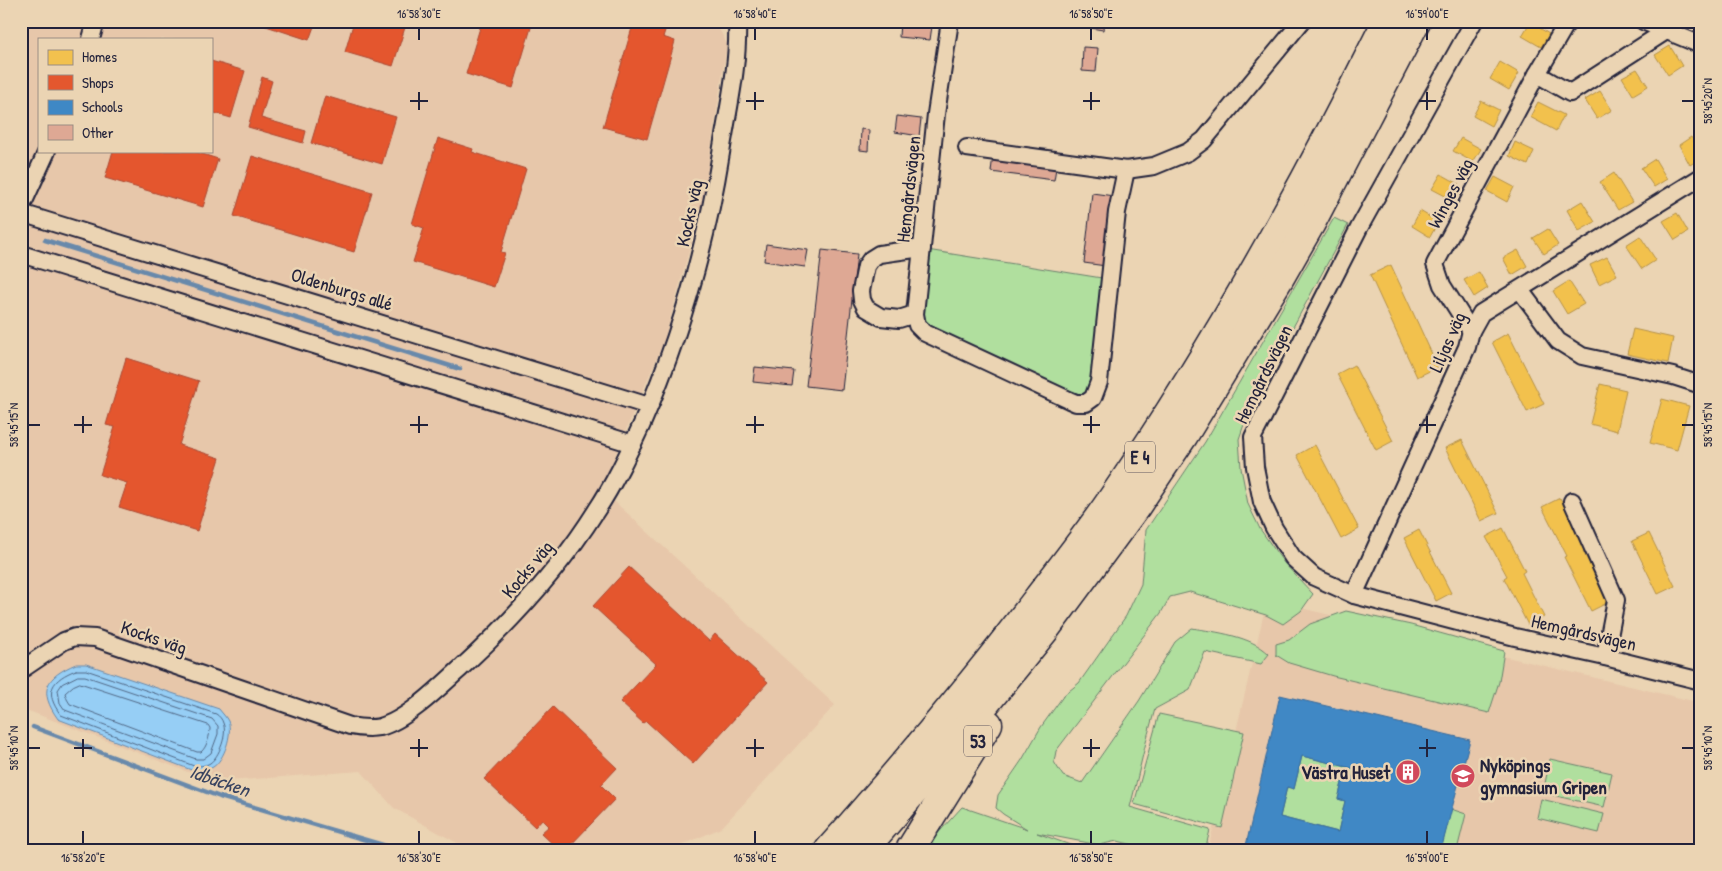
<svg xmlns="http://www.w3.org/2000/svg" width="1722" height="871" viewBox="0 0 1722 871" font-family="'Patrick Hand',sans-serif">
<rect width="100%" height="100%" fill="#ebd4b3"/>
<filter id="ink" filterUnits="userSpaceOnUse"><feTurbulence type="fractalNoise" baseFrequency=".02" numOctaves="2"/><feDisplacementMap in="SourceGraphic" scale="10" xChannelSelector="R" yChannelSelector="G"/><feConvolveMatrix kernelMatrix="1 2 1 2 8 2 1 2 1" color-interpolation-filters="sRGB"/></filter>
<g filter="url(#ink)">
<!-- built -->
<g fill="#e7c7aa" fill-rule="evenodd">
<path d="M21 21H715L727 44 703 201 664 341 601 489 835 705 721 828 671 850H470L394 808 361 771 214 782 21 708ZM39 39H211V151H39Z"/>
<polygon points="1267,600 1701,703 1701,850 1208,850"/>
</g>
<!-- green -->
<g fill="#b0df9e" stroke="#69806c">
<path d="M1334 218 1348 225 1250 407 1239 439 1241 468 1248 504 1260 529 1284 563 1313 594 1301 611 1283 624 1266 615 1190 592 1170 597 1161 613 1056 751 1054 762 1063 776 1082 783 1139 701 1175 642 1192 628C1216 632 1251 636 1269 654L1261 664 1205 652 1190 690 1155 709C1145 742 1139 774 1130 807L1210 830 1205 850H1156L1117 841 1099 845 1037 833 1084 850H926L931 841 962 807 1027 829 1003 814 996 808 998 795 1022 760 1041 727 1064 695 1079 683 1126 616 1141 584 1146 530 1205 442Z"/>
<polygon points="927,250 1108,279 1097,380 1082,401 928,330 919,312"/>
<polygon points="1346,611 1411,625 1504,651 1499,682 1489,713 1333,676 1289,663 1276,655 1276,644 1289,640 1310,624"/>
<polygon points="1159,714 1244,732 1222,828 1134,804"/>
<polygon points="1302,756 1355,769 1353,777 1344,775 1338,799 1345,801 1338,832 1280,817 1287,787 1294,789"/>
<polygon points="1550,759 1612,773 1604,807 1543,793"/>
<polygon points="1541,799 1604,814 1599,833 1537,818"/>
<polygon points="1451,809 1466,814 1457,850 1441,850"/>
</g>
<!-- water -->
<path fill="#96cef5" stroke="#6889ab" d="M76 664H86L219 709C222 713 226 717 228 721 233 734 224 760 213 767 206 771 201 771 194 771L58 719C38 691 45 677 76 664Z"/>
<!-- homes -->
<g fill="#f2c14e" stroke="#b49148">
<polygon points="1530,22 1549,34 1541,47 1522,36"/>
<polygon points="1670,46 1682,66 1668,75 1655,55"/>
<polygon points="1500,62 1519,73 1509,90 1490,79"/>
<polygon points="1637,69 1648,86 1633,95 1622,77"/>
<polygon points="1600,91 1612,110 1597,119 1585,100"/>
<polygon points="1481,101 1499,110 1491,126 1473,116"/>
<polygon points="1538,102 1564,115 1556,131 1530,117"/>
<polygon points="1691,137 1701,153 1701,158 1690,165 1679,145"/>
<polygon points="1461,138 1481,149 1473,162 1453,151"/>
<polygon points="1515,142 1534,151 1528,165 1509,156"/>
<polygon points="1655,159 1667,179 1654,187 1641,168"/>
<polygon points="1614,173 1632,202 1618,210 1600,182"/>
<polygon points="1441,174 1459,184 1451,199 1432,189"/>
<polygon points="1495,177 1514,187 1507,202 1487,191"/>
<polygon points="1582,201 1595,222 1579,231 1567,210"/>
<polygon points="1420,211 1438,222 1430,237 1412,226"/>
<polygon points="1677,213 1688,232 1675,240 1663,221"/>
<polygon points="1548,229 1558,245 1544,254 1533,238"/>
<polygon points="1640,236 1656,260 1642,269 1626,245"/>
<polygon points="1518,250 1527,266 1512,275 1503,258"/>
<polygon points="1607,257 1617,275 1599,284 1590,265"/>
<polygon points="1391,265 1438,367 1417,377 1370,275"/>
<polygon points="1479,272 1488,288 1474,297 1464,280"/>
<polygon points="1569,281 1584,304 1567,314 1553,291"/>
<polygon points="1633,329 1673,338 1668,363 1627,354"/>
<polygon points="1508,333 1544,404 1527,412 1492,342"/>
<polygon points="1354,365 1393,441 1376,450 1337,374"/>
<polygon points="1600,384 1626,390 1617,431 1590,424"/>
<polygon points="1662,399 1689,406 1677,450 1650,443"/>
<polygon points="1462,440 1498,513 1481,521 1445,448"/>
<polygon points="1315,445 1359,529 1341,539 1297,455"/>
<polygon points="1560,498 1587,550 1583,551 1609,602 1591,611 1564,557 1567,556 1542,507"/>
<polygon points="1503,528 1525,571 1522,573 1544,617 1528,625 1504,578 1507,576 1486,537"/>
<polygon points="1419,530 1451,593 1436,601 1404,538"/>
<polygon points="1649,533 1675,586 1658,594 1632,541"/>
</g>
<!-- shops -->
<g fill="#e4572e" stroke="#aa4732">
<polygon points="261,21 316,21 309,40 260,24"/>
<polygon points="354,21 407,21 393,66 345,52"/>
<polygon points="482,21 533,21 513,88 466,74"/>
<polygon points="634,21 668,21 663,37 675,41 647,139 603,127"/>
<polygon points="211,61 245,71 231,118 211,112"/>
<polygon points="262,77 272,81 261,118 306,131 303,143 248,127"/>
<polygon points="325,96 396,117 382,164 311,143"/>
<polygon points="438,138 473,149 472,152 526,169 501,252 505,253 494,287 413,262 424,228 412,224"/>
<polygon points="113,151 193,151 218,159 203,207 105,178"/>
<polygon points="252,156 372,192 354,252 234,216"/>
<polygon points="126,358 199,381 179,445 220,458 197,531 119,507 127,483 100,475 115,427 106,425"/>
<polygon points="629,567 709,641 715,634 768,682 693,764 646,721 643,723 620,702 656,664 593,606"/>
<polygon points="553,707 617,768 601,785 615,799 566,850 559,850 541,833 549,826 542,819 535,827 484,779"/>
</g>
<!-- schools -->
<path fill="#3f88c5" stroke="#36699c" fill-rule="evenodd" d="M1280 695 1470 740 1441 850H1245ZM1302 756 1355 769 1353 777 1344 775 1338 799 1345 801 1338 832 1280 817 1287 787 1294 789Z"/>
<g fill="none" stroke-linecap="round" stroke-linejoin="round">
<!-- shore -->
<g stroke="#506785" stroke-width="1">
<path d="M76 670H86L216 714C219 716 222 719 223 723 228 734 219 757 210 763 205 766 200 766 194 766L61 715C43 692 52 679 76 670Z"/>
<polygon points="78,676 85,676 212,719 218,726 218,734 211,753 203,759 196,759 65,710 60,703 58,690 62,684"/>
<path d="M80 683 208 725 210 728C210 735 207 747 201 752H197L70 704 67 699 65 693 73 686Z"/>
</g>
<!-- stream -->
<g stroke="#6889ab" stroke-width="4.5">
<polyline points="45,240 460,369"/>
<polyline points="33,727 220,797 400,850"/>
</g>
</g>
<!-- building -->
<g fill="#dea894" stroke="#22223b">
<polygon points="1092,21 1104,21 1103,30 1091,28"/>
<polygon points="900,22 932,26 930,40 899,37"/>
<polygon points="1083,47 1098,48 1096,72 1082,71"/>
<polygon points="897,116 921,119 919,136 895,132"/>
<polygon points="861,129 869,130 868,151 860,150"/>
<polygon points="993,155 1057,162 1054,180 991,172"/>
<polygon points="1092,193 1114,196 1106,266 1084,263"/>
<polygon points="766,244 808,250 805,267 764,261"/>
<polygon points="822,250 857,254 842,390 806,386"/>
<polygon points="755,367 794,371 792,386 753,382"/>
</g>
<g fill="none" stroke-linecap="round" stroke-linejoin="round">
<defs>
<g id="minor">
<polyline points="950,21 936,114 915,314 917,325 925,333 1069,400 1076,403 1086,403 1093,398 1099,382 1117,212 1126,170"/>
<polyline points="1474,21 1359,228 1253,437 1255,467 1262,502 1274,528 1293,558 1314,577 1354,595 1515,637 1605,657 1701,681"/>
<polyline points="1643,21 1701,45"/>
<polyline points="91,39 96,21"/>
<polyline points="1537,74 1570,93 1666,31"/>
<polyline points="967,148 1126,170 1154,166 1188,152 1204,140 1302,21"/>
<polyline points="21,208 47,151"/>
<polyline points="21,213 649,406"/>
<polyline points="21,254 633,444"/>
<polyline points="1520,290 1558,341 1582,356 1673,376 1701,385"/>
<polyline points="915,314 899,319 881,317 866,308 862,300 861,291 866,266 871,259 879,254 922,248"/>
<polyline points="1471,331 1442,285 1435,264 1537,74 1568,21"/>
<polyline points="1572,501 1616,600 1605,657"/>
<polyline points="1354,595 1467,347 1471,331 1481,313 1701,177"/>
<path d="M21 670 64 641 75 637 95 638 350 726C360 728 369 729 380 727 407 720 441 686 462 667 513 620 559 570 596 511 614 484 628 454 642 424 680 337 706 246 721 153 728 109 739 65 737 21"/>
</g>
<g id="motorway">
<path d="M829 850C902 768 972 685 1038 598 1065 563 1092 529 1116 493 1218 344 1307 182 1387 21"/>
<polyline points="863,850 922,782 1044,631 1135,508 1184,435 1279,279 1311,223 1416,21"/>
<polyline points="910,850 988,724"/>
</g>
</defs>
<!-- minor casing -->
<use href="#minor" stroke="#22223b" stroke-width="20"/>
<!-- motorway casing -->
<use href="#motorway" stroke="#22223b" stroke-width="31"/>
<!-- minor -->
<use href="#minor" stroke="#ebd4b3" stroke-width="16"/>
<!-- motorway -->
<use href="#motorway" stroke="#ebd4b3" stroke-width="28"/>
</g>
</g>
<!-- ticks -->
<path fill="none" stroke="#22223b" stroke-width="2" d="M419 28V40M755 28V40M1091 28V40M1427 28V40M419 92V110M755 92V110M1091 92V110M1427 92V110M410 101H428M746 101H764M1083 101H1100M1419 101H1436M1682 101H1694M83 416V433M419 416V433M755 416V433M1091 416V433M1427 416V433M28 425H40M74 425H92M410 425H428M746 425H764M1083 425H1100M1419 425H1436M1682 425H1694M83 739V757M419 739V757M755 739V757M1091 739V757M1427 739V757M28 748H40M74 748H92M410 748H428M746 748H764M1083 748H1100M1419 748H1436M1682 748H1694M83 831V844M419 831V844M755 831V844M1091 831V844M1427 831V844"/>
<!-- icons -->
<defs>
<symbol id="building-disc" viewBox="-11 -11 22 22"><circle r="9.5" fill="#d1495b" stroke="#ebd4b3"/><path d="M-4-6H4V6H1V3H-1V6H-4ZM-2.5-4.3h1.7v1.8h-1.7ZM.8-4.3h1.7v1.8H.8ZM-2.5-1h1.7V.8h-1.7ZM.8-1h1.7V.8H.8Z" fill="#fff"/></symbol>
<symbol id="school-disc" viewBox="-11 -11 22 22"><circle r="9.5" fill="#d1495b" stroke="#ebd4b3"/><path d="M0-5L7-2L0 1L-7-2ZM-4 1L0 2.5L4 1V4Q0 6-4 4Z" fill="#fff"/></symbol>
</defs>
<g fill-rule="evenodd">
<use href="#building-disc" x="1394" y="758" width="28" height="28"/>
<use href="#school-disc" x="1449" y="762" width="28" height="28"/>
</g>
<g text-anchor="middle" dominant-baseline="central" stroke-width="5" stroke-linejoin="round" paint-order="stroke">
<!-- shield labels -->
<g fill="#ebd4b3" stroke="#5e575f" stroke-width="1">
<rect x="1125" y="441.5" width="30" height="31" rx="4"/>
<rect x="964" y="725.5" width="28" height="31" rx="4"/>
</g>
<g font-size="18" font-weight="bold" fill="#22223b">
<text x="1140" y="457">E 4</text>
<text x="978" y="741">53</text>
</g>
<!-- street labels -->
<g font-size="19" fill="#22223b" stroke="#ebd4b3">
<text transform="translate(908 189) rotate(-84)">Hemgårdsvägen</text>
<text transform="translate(1450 193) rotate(-62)">Winges väg</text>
<text transform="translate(689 213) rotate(-78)">Kocks väg</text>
<text transform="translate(342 289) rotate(17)">Oldenburgs allé</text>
<text transform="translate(1447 342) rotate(-66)">Liljas väg</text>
<text transform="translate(1263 374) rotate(-64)">Hemgårdsvägen</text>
<text transform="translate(527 569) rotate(-50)">Kocks väg</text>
<text transform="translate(1584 632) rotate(13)">Hemgårdsvägen</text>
<text transform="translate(154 637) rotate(19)">Kocks väg</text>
</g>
<!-- poi labels -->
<g font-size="19" font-weight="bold" fill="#22223b" stroke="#ebd4b3" text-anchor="start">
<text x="1480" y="765">Nyköpings<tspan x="1480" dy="22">gymnasium Gripen</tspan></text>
<text x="1390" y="772" text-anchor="end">Västra Huset</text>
</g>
<!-- water labels -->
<g font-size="20" font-style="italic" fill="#394460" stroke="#ebd4b3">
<text transform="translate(220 780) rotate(19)">Idbäcken</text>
</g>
</g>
<!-- margin -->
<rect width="1722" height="871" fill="none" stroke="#ebd4b3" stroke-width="55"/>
<!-- legend -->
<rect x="38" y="38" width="175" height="115" fill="#ebd4b3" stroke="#9b8d83"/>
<rect x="48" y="50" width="25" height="15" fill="#f2c14e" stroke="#9b8d83"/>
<text x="82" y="62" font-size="15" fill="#22223b">Homes</text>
<rect x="48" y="75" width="25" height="15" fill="#e4572e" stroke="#9b8d83"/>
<text x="82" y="88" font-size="15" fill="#22223b">Shops</text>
<rect x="48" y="100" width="25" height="15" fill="#3f88c5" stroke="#9b8d83"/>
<text x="82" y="112" font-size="15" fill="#22223b">Schools</text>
<rect x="48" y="125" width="25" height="15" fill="#dea894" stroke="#9b8d83"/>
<text x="82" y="138" font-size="15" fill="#22223b">Other</text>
<rect x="28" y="28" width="1666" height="816" fill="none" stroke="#22223b" stroke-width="2"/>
<g font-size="12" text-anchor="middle" fill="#22223b">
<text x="419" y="18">16°58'30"E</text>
<text x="755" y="18">16°58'40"E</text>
<text x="1091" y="18">16°58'50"E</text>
<text x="1427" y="18">16°59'00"E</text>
<text transform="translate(1708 101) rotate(-90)" y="4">58°45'20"N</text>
<text transform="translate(14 425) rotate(-90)" y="4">58°45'15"N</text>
<text transform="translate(1708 425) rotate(-90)" y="4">58°45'15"N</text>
<text transform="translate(14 748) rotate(-90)" y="4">58°45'10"N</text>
<text transform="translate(1708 748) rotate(-90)" y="4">58°45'10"N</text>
<text x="83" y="862">16°58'20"E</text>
<text x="419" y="862">16°58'30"E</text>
<text x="755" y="862">16°58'40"E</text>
<text x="1091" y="862">16°58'50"E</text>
<text x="1427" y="862">16°59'00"E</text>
</g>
</svg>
